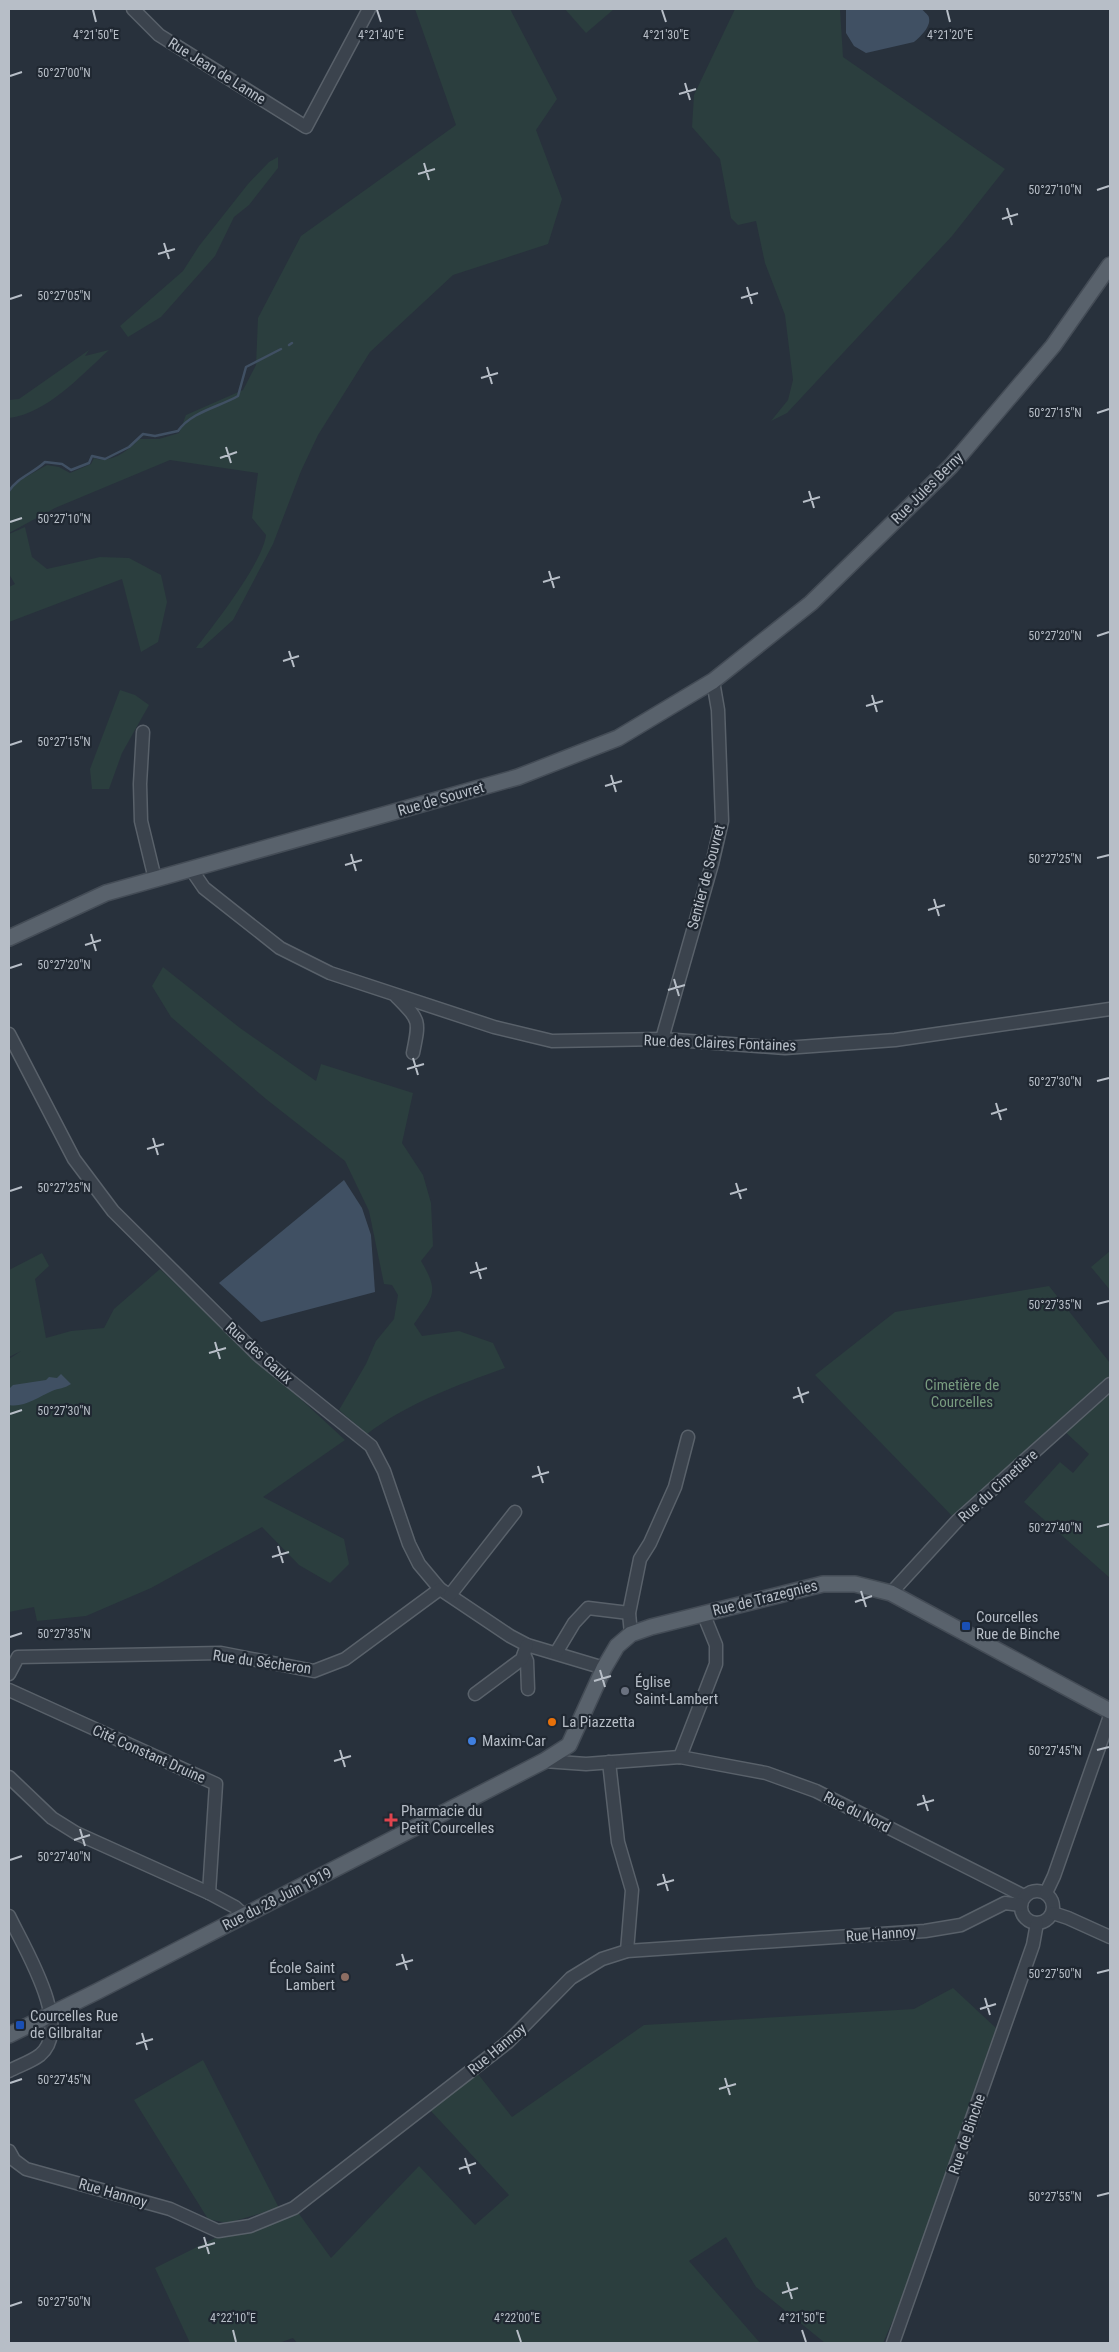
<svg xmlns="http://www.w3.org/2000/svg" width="1119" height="2352" viewBox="0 0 1119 2352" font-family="'Roboto Condensed',sans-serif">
<rect width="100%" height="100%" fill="#28313c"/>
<!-- green -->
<g fill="#2b3e3e">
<path d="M415 9H510L557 99 536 130 562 199 548 244 453 275 370 352 318 435 301 471 273 544 233 620 202 648H196C214 625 263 562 266 535L252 518 258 473 170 460 55 508 9 533V493L15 483 47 465 59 467 70 473 91 464 94 458C111 464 128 451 139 439H159L179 433 186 415 243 390 256 365 258 318 301 236 456 125Z"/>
<polygon points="565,9 614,9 586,33"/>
<polygon points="735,9 840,9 843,57 1005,169 952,236 787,413 771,421 788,400 793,380 785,315 765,263 756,221 738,225 731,218 720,159 692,127 694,95"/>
<polygon points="278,157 278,168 249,205 234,217 215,256 161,317 128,337 120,326 183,271 199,246 248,184 269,162"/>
<path d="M89 350 85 356 109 350C81 375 48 413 9 418V400L19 399Z"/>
<polygon points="25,527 32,557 47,569 100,557 129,558 161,575 167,602 158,642 141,652 122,579 9,622 9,587 15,584 9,574 9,534"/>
<polygon points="120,690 135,695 149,705 122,753 109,789 92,789 90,769"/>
<path d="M163 967 240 1028 316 1081 321 1064 413 1093 402 1143 423 1175 431 1203 433 1246 421 1261C440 1293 433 1296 414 1324L422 1336 459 1331 493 1343 505 1368C457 1385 408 1403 367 1434L339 1410 366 1364 376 1341 394 1319 398 1295 392 1285 384 1284 369 1211 345 1161 266 1099 171 1017 152 986Z"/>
<polygon points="1110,1251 1110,1290 1091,1267"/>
<polygon points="42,1253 49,1266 35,1279 46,1338 71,1331 104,1328 114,1309 160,1269 345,1440 263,1497 344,1539 349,1564 330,1583 299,1565 262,1527 151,1588 86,1616 37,1621 34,1607 9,1612 9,1359 21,1351 9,1357 9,1270"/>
<polygon points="1049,1286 1110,1363 1110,1578 1024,1502 1060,1462 1073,1473 1089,1454 1062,1429 957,1521 815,1375 895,1312"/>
<polygon points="953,1988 996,2028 900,2304 883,2343 825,2343 756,2287 726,2237 689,2261 760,2343 297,2343 293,2338 279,2343 190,2343 155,2268 217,2237 297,2211 331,2258 419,2166 475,2225 509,2195 430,2110 478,2074 512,2117 644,2025 914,2009"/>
<polygon points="203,2060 279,2208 227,2223 208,2219 134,2100"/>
</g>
<!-- water -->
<g fill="#405063">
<path d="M846 9H922C924 12 929 15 929 18 931 27 920 37 914 42L866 53 854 46 846 33Z"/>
<polygon points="344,1180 362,1208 371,1235 375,1292 261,1322 219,1283"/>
<path d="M61 1374 71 1384C64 1389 59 1388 52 1391 38 1397 24 1408 9 1405V1389L13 1385 46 1380 49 1377 57 1378Z"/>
</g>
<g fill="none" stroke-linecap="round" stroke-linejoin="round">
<!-- stream -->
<g stroke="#405063" stroke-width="2.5">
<polyline points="289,345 292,343"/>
<path d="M9 491C18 477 32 474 45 462L62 464 71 470 89 463 92 456 105 459 129 447 143 434 155 436 178 431C191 412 219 407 238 396L246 367 281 349"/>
</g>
<defs>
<g id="minor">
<polyline points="133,9 159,35 306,127 369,9"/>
<polyline points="143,732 140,784 141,821 155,879"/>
<polyline points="191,869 204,888 280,948 330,973 494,1027 552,1041 662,1039 785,1048 895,1040 1110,1009"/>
<path d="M396 996C420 1021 420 1019 413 1053"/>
<polyline points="9,1034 74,1159 113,1211 258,1355 371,1446 384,1471 409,1544 419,1564 440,1589 510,1636 527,1645 604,1668"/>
<polyline points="662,1039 712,864 722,821 718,710 713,681"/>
<polyline points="891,1593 957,1521 1110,1384"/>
<polyline points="450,1595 515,1512"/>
<polyline points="631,1634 629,1613 640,1559 650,1543 675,1487 688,1437"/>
<polyline points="556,1653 574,1623 588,1608 629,1613"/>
<polyline points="524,1654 527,1661 528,1689"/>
<polyline points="9,1674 18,1657 221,1653 314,1671 345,1659 440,1589"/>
<polyline points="9,1690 216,1784 209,1893"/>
<polyline points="475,1694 522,1659 527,1645"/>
<polyline points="680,1757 716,1664 716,1645 703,1613"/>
<polyline points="544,1761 586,1764 680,1757 766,1773 816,1791 1024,1896"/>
<polyline points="609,1762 618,1842 632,1890 627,1951"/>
<polyline points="9,1777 52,1818 76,1833 209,1893 235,1907 244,1915"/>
<circle cx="1037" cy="1907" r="16"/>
<polyline points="1046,1893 1054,1876 1110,1716"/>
<polyline points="1053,1913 1068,1918 1110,1937"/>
<path d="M9 1916C23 1946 74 2027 40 2055 31 2062 18 2066 9 2071"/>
<polyline points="9,2151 14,2160 26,2169 170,2209 218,2231 250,2226 294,2208 508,2042 571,1978 602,1959 627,1951 925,1931 961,1925 1005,1903 1021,1905"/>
<polyline points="893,2343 1033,1945 1037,1923"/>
</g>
<g id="major">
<polyline points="9,938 106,893 518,777 618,738 713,681 811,603 951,466 1053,346 1110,265"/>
<polyline points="9,2035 98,1991 544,1761 569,1745 604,1668 617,1646 631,1634 651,1627 823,1584 855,1584 891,1593 1110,1711"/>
</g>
</defs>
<!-- minor casing -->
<use href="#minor" stroke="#59616a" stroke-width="15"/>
<!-- major casing -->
<use href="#major" stroke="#444c56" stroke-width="18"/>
<!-- minor -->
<use href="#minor" stroke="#3b434d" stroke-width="12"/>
<!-- major -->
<use href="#major" stroke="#59626c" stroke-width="15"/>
</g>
<!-- ticks -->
<path fill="none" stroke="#b7bec7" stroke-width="2" d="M93 10 96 22M377 10 381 22M662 10 666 22M947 10 950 22M10 76 22 72M685 83 690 100M679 94 696 89M424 163 429 180M418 174 435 169M1097 190 1109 186M1007 208 1012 225M1002 219 1018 214M164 243 169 259M158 254 175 249M747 287 752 304M741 298 758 293M10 299 22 295M487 367 492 384M481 378 498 373M1097 413 1109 409M226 447 231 463M220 458 237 452M809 491 814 508M803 502 820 497M10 522 22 518M549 571 554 588M543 582 560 577M1097 636 1109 632M289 651 294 667M283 661 299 656M872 695 877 712M866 706 883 701M10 745 22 741M611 775 616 792M605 786 622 781M351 854 356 871M1097 858 1109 855M345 865 362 860M934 899 939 916M928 910 945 905M91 934 96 951M85 945 101 940M10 968 22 964M674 979 679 996M668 990 685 985M413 1058 418 1075M407 1069 424 1064M1097 1081 1109 1078M996 1103 1001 1120M991 1114 1007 1109M153 1138 158 1155M147 1149 164 1144M736 1183 741 1199M10 1191 22 1187M730 1194 747 1189M476 1262 481 1279M470 1273 487 1268M1097 1304 1109 1301M215 1342 220 1359M209 1353 226 1348M798 1387 803 1403M793 1398 809 1392M10 1414 22 1410M538 1466 543 1483M532 1477 549 1472M1097 1527 1109 1524M278 1546 283 1563M272 1557 289 1552M861 1591 866 1607M855 1602 872 1596M10 1637 22 1633M600 1670 605 1687M594 1681 611 1676M340 1750 345 1767M1097 1750 1109 1747M334 1761 351 1756M923 1795 928 1811M917 1805 934 1800M80 1829 85 1846M74 1840 90 1835M10 1860 22 1856M663 1874 668 1891M657 1885 674 1880M402 1954 407 1970M396 1965 413 1960M1097 1973 1109 1970M985 1998 990 2015M980 2009 996 2004M142 2033 147 2050M136 2044 153 2039M725 2078 730 2095M10 2083 22 2079M719 2089 736 2084M465 2158 470 2174M459 2169 476 2163M1097 2196 1109 2193M204 2237 209 2254M198 2248 215 2243M787 2282 792 2299M782 2293 798 2288M10 2306 22 2302M233 2330 236 2342M517 2330 521 2342M802 2330 806 2342"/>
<!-- markers -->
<g fill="#1a4fb4" stroke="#202832" stroke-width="2">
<rect x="961" y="1621" width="10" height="10" rx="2.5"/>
<rect x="15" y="2020" width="10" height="10" rx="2.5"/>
</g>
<circle fill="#6b7280" stroke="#202832" stroke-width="2" cx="625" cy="1691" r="5"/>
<circle fill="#e8710a" stroke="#202832" stroke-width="2" cx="552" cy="1722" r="5"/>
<circle fill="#3f7fe0" stroke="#202832" stroke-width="2" cx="472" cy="1741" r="5"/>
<path fill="#e0444e" stroke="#202832" stroke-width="2" d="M388.5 1812.5h5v5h5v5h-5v5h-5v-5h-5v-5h5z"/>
<circle fill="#8d6e63" stroke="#202832" stroke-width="2" cx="345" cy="1977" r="5"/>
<g text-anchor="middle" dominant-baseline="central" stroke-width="4.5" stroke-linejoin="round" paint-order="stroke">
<!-- street labels -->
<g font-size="15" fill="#b7bec7" stroke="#202832">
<text transform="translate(217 71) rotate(32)">Rue Jean de Lanne</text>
<text transform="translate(927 488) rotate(-45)">Rue Jules Berny</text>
<text transform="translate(441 799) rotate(-16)">Rue de Souvret</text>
<text transform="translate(706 877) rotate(-75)">Sentier de Souvret</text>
<text transform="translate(720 1043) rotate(2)">Rue des Claires Fontaines</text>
<text transform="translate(259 1353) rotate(42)">Rue des Gaulx</text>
<text transform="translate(998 1486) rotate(-42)">Rue du Cimetière</text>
<text transform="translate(765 1598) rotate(-14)">Rue de Trazegnies</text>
<text transform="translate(262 1662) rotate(8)">Rue du Sécheron</text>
<text transform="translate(149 1754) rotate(24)">Cité Constant Druine</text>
<text transform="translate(857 1812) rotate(27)">Rue du Nord</text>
<text transform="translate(277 1899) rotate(-27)">Rue du 28 Juin 1919</text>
<text transform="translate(881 1934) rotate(-4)">Rue Hannoy</text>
<text transform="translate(497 2049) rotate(-40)">Rue Hannoy</text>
<text transform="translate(967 2134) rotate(-71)">Rue de Binche</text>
<text transform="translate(113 2193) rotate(16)">Rue Hannoy</text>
</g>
<!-- park labels -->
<g font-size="15" fill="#789b7f" stroke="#202832">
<text x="962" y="1385">Cimetière de<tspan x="962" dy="17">Courcelles</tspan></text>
</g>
<!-- poi labels -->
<g font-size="15" fill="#b7bec7" stroke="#202832" text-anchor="start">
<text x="976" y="1617">Courcelles<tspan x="976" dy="17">Rue de Binche</tspan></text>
<text x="635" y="1682">Église<tspan x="635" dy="17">Saint-Lambert</tspan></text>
<text x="562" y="1722">La Piazzetta</text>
<text x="482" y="1741">Maxim-Car</text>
<text x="401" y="1811">Pharmacie du<tspan x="401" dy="17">Petit Courcelles</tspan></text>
<text x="335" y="1968" text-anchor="end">École Saint<tspan x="335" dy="17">Lambert</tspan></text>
<text x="30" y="2016">Courcelles Rue<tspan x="30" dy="17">de Gilbraltar</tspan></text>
</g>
</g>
<g font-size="12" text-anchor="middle" fill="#b7bec7" stroke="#202832" stroke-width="4.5" stroke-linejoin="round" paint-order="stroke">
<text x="96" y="39">4°21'50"E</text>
<text x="381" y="39">4°21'40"E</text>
<text x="666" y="39">4°21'30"E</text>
<text x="950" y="39">4°21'20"E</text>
<text x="64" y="77">50°27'00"N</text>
<text x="1055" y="194">50°27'10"N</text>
<text x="64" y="300">50°27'05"N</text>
<text x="1055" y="417">50°27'15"N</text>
<text x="64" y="523">50°27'10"N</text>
<text x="1055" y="640">50°27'20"N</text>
<text x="64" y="746">50°27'15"N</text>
<text x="1055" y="863">50°27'25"N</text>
<text x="64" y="969">50°27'20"N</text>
<text x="1055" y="1086">50°27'30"N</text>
<text x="64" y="1192">50°27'25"N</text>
<text x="1055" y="1309">50°27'35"N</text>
<text x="64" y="1415">50°27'30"N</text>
<text x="1055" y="1532">50°27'40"N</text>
<text x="64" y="1638">50°27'35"N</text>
<text x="1055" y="1755">50°27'45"N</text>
<text x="64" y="1861">50°27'40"N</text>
<text x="1055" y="1978">50°27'50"N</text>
<text x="64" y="2084">50°27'45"N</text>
<text x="1055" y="2201">50°27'55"N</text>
<text x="64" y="2306">50°27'50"N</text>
<text x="233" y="2322">4°22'10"E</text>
<text x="517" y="2322">4°22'00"E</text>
<text x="802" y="2322">4°21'50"E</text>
</g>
<!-- border -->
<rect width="1119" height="2352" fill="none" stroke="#b7bec7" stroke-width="20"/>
</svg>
